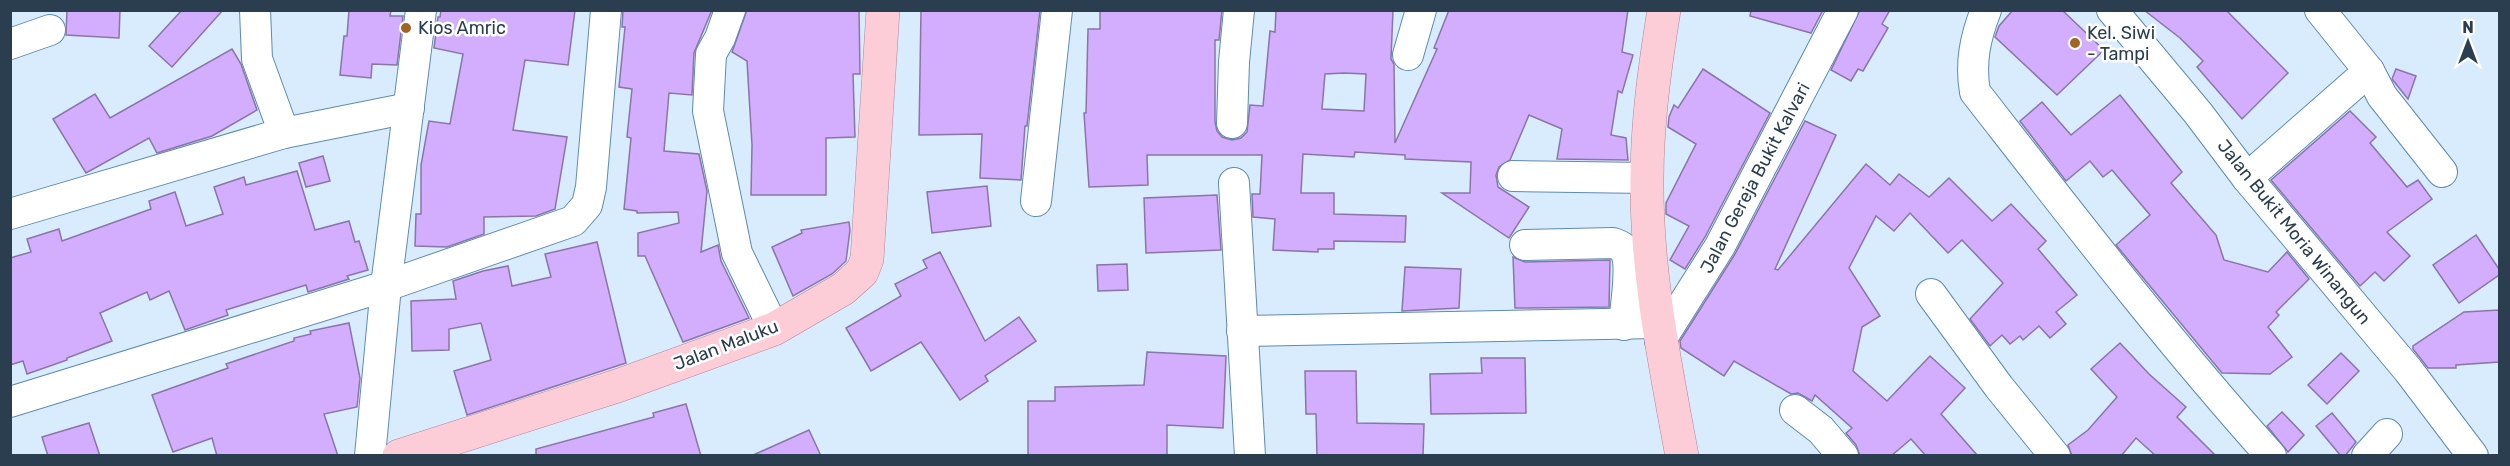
<svg xmlns="http://www.w3.org/2000/svg" width="2510" height="466" viewBox="0 0 2510 466" font-family="Rubik,sans-serif">
<rect width="100%" height="100%" fill="#d8ecfd"/>
<!-- building -->
<g fill="#d3aefe" stroke="#8b75a6" stroke-width="1.5" fill-rule="evenodd">
<polygon points="67,10 120,10 119,38 66,35"/>
<polygon points="182,10 223,10 172,67 149,46"/>
<polygon points="349,10 391,10 390,16 403,16 397,65 372,64 371,78 340,75 344,36 347,36"/>
<polygon points="441,10 575,10 568,65 525,60 513,130 567,137 555,209 536,216 484,217 484,234 447,247 415,246 416,214 421,214 421,165 429,121 450,124 463,54 434,48 438,17 440,17"/>
<polygon points="623,10 712,10 694,53 692,95 669,93 664,151 699,154 707,191 701,252 718,245 721,261 749,318 683,342 645,256 638,256 638,233 679,223 678,212 637,213 637,211 624,209 631,138 627,137 632,89 619,87 625,27 622,27"/>
<polygon points="747,10 859,10 860,74 853,74 855,137 826,138 826,195 751,195 752,145 747,61 732,52"/>
<polygon points="921,10 1040,10 1027,126 1025,126 1021,180 980,178 982,134 919,135"/>
<path d="M1100 10H1222L1219 40H1215V122L1217 131 1222 137 1232 140 1241 138 1247 132 1250 105 1263 106 1270 31 1275 32 1276 10H1393L1391 59 1394 64 1395 143 1437 49 1434 48 1449 10H1628L1622 52 1633 55 1622 93 1618 91 1611 135 1626 138 1628 160 1557 159 1562 129 1529 115 1510 160 1499 167 1496 175 1498 187 1529 207 1509 238 1442 193H1470L1471 162 1405 159V155L1355 152 1354 157 1303 154 1301 193H1334V214L1406 216 1405 242 1334 241V249H1318V252L1273 250 1275 219 1253 217 1252 194H1260L1262 155H1147L1148 185 1089 187 1084 113H1086L1088 29H1100ZM1344 73 1366 74 1364 111 1322 109 1325 74Z"/>
<polygon points="1751,10 1823,10 1811,33 1750,16"/>
<polygon points="1860,10 1890,10 1882,24 1888,28 1863,71 1858,69 1851,81 1831,70"/>
<polygon points="2013,10 2062,10 2104,50 2057,95 1995,37 1999,26"/>
<polygon points="2144,10 2226,10 2288,73 2242,119 2197,67 2203,61 2180,38"/>
<polygon points="232,49 241,64 257,110 212,136 157,153 149,138 86,173 53,119 95,94 110,118"/>
<polygon points="1703,69 1770,113 1705,237 1685,269 1670,260 1689,226 1666,214 1666,203 1696,144 1668,127 1669,117 1674,105 1678,108"/>
<polygon points="2396,69 2416,76 2408,99 2392,79"/>
<polygon points="2120,95 2182,172 2171,183 2216,235 2224,260 2268,272 2287,252 2309,279 2276,312 2279,315 2268,327 2292,357 2270,374 2222,373 2116,245 2150,215 2112,170 2103,177 2090,161 2066,181 2020,121 2042,102 2071,135"/>
<polygon points="2350,111 2376,137 2370,143 2407,187 2418,180 2432,199 2387,232 2410,256 2384,281 2375,272 2360,286 2271,180"/>
<polygon points="1805,121 1836,135 1775,269 1778,270 1866,164 1890,185 1899,174 1929,197 1949,178 1992,221 2011,204 2046,241 2038,249 2077,295 2056,312 2066,324 2050,338 2039,326 2023,340 2020,336 2010,344 2002,335 1990,346 1970,319 2003,283 1962,240 1948,253 1910,213 1894,231 1876,216 1849,268 1880,316 1862,327 1853,371 1887,401 1930,356 1965,388 1941,414 1978,456 1926,456 1911,439 1891,456 1860,456 1856,445 1846,433 1852,428 1815,395 1812,401 1798,393 1791,394 1734,361 1724,376 1681,348 1680,341 1735,254"/>
<polygon points="323,156 330,181 306,187 299,163"/>
<polygon points="297,171 315,230 349,221 355,242 359,241 368,270 347,276 349,279 308,292 306,285 226,310 228,315 185,330 169,291 150,300 147,292 100,313 112,341 67,358 67,360 27,374 23,361 10,365 10,258 31,252 27,239 59,229 62,241 151,209 149,201 175,192 186,226 223,214 214,187 244,177 246,185"/>
<polygon points="987,186 991,226 932,233 927,192"/>
<polygon points="1217,195 1221,250 1146,253 1144,198"/>
<polygon points="849,222 850,230 846,261 832,274 793,296 772,247 802,233 801,230"/>
<polygon points="2476,235 2499,269 2499,275 2459,303 2433,265"/>
<polygon points="597,242 626,363 467,415 454,371 491,360 481,323 449,329 449,350 412,351 411,301 456,299 453,281 483,271 508,266 512,286 551,277 545,254"/>
<polygon points="940,252 985,341 1019,317 1036,341 985,376 988,381 960,400 921,342 871,371 846,328 901,296 895,284 927,268 923,260"/>
<polygon points="1513,257 1525,262 1610,260 1609,307 1515,308"/>
<polygon points="1127,264 1128,290 1098,291 1097,265"/>
<polygon points="1405,267 1461,269 1459,308 1402,311"/>
<polygon points="2499,310 2499,362 2456,365 2456,368 2428,368 2413,349 2413,346 2464,312"/>
<polygon points="349,323 360,378 357,407 324,414 338,456 217,456 212,438 173,452 152,395 228,368 226,364 294,341 294,338 311,334 310,331"/>
<polygon points="2120,343 2149,374 2186,407 2177,417 2216,456 2156,456 2136,438 2121,456 2072,456 2068,445 2088,430 2117,397 2091,369"/>
<polygon points="1147,352 1226,356 1223,428 1167,425 1167,456 1028,456 1028,401 1055,401 1055,387 1144,385"/>
<polygon points="2341,353 2359,371 2327,404 2308,385"/>
<polygon points="1481,358 1525,358 1526,413 1431,414 1430,374 1482,373"/>
<polygon points="1305,371 1356,371 1357,423 1424,424 1423,456 1317,456 1316,414 1306,414"/>
<polygon points="686,404 701,456 536,456 536,449 654,417 653,413"/>
<polygon points="2282,412 2304,435 2288,452 2267,426"/>
<polygon points="2332,413 2356,442 2345,456 2341,456 2316,426"/>
<polygon points="89,423 100,456 48,456 42,437"/>
<polygon points="809,430 821,456 751,456"/>
</g>
<g fill="none" stroke-linecap="round" stroke-linejoin="round">
<defs>
<g id="minor">
<polyline points="255,10 257,59 284,133"/>
<polyline points="730,10 720,38 711,54 708,111 737,253 774,329"/>
<path d="M1986 10C1975 38 1970 63 1975 92 2071 215 2166 339 2271 456"/>
<polyline points="2112,10 2198,113 2247,178 2408,370 2473,456"/>
<polyline points="2320,10 2369,71 2382,96 2442,172"/>
<polyline points="10,44 50,30"/>
<polyline points="1408,55 1421,10"/>
<polyline points="1232,123 1234,62 1239,10"/>
<polyline points="1513,176 1647,178"/>
<polyline points="2247,178 2369,71"/>
<polyline points="1234,183 1250,456"/>
<polyline points="1036,201 1057,10"/>
<polyline points="10,214 284,133 409,108"/>
<path d="M1525 245 1613 243C1618 245 1623 246 1625 251 1633 265 1625 308 1624 325"/>
<polyline points="1931,294 1999,387 2055,456"/>
<polyline points="1242,331 1657,323"/>
<polyline points="1660,341 1720,246 1843,10"/>
<polyline points="10,402 386,286 573,221 587,205 591,187 606,10"/>
<polyline points="1795,410 1821,430 1843,456"/>
<polyline points="370,456 386,286 421,10"/>
<polyline points="2367,456 2387,434"/>
</g>
<g id="major">
<path d="M1664 10C1655 66 1647 122 1647 179 1646 272 1665 364 1682 456"/>
<polyline points="399,456 620,385 774,329 843,289 862,272 867,259 883,10"/>
</g>
</defs>
<!-- minor casing -->
<use href="#minor" stroke="#5d8bb2" stroke-width="32"/>
<!-- major casing -->
<use href="#major" stroke="#b28596" stroke-width="34"/>
<!-- minor -->
<use href="#minor" stroke="#fff" stroke-width="30"/>
<!-- major -->
<use href="#major" stroke="#fdcdd7" stroke-width="33"/>
</g>
<!-- markers -->
<g fill="#9f6525" stroke="#fff" stroke-width="2">
<circle cx="406" cy="28" r="6"/>
<circle cx="2075" cy="43" r="6"/>
</g>
<g text-anchor="middle" dominant-baseline="central" stroke-width="5" stroke-linejoin="round" paint-order="stroke">
<!-- poi labels -->
<g font-size="18" fill="#2a3e4f" stroke="#fff" text-anchor="start">
<text x="418" y="28">Kios Amric</text>
<text x="2087" y="33">Kel. Siwi<tspan x="2087" dy="21">- Tampi</tspan></text>
</g>
<!-- street labels -->
<g font-size="18" fill="#2a3e4f" stroke="#fff">
<text transform="translate(1755 178) rotate(-62)">Jalan Gereja Bukit Kalvari</text>
<text transform="translate(2294 232) rotate(51)">Jalan Bukit Moria Winangun</text>
<text transform="translate(726 345) rotate(-21)">Jalan Maluku</text>
</g>
</g>
<!-- border -->
<rect width="2510" height="466" fill="none" stroke="#2a3e4f" stroke-width="24"/>
<!-- north arrow -->
<g transform="translate(2468 42)" stroke="#ffffff" stroke-width="4.5" paint-order="stroke">
<path d="M0-4.5L10 22L0 15L-10 22Z" fill="#2a3e4f"/>
<text y="-9" font-size="16" font-weight="bold" text-anchor="middle" fill="#2a3e4f">N</text>
</g>
</svg>
